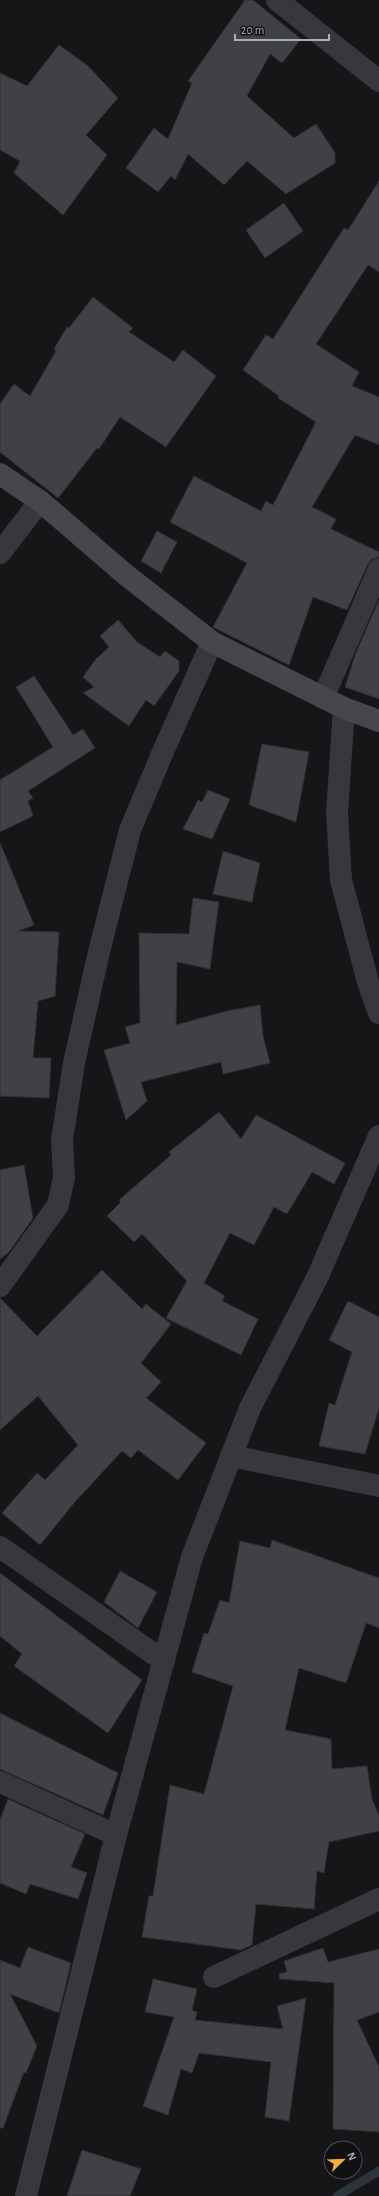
<svg xmlns="http://www.w3.org/2000/svg" width="379" height="2196" viewBox="0 0 379 2196" font-family="'Alegreya Sans',sans-serif">
<rect width="100%" height="100%" fill="#161618"/>
<g fill="none" stroke-linecap="round" stroke-linejoin="round">
<!-- stream -->
<polyline stroke="#2c353c" stroke-width="9" points="337,2196 379,2171"/>
</g>
<!-- building -->
<g fill="#404145" stroke="#303034">
<polygon points="245,0 253,0 301,39 282,63 270,54 247,96 294,138 316,124 335,153 335,163 286,194 247,161 224,185 188,154 175,180 171,176 158,192 126,168 154,128 168,139 192,83 188,81"/>
<polygon points="59,45 88,66 118,98 86,135 107,155 63,215 14,173 20,161 0,150 0,73 27,86"/>
<polygon points="379,181 379,272 368,265 316,344 359,372 352,386 379,397 379,445 355,435 312,507 336,519 331,529 379,552 379,557 372,559 368,564 347,610 313,597 289,665 213,627 247,563 170,522 194,476 261,511 266,501 273,505 316,422 278,398 279,396 243,370 266,335 273,339 344,228 348,230"/>
<polygon points="284,203 303,231 265,258 246,230"/>
<polygon points="93,297 133,328 129,332 174,362 183,350 216,376 166,447 120,417 99,449 97,448 58,498 0,452 0,404 14,384 30,396 56,351 54,349 67,327 69,328"/>
<polygon points="157,531 177,542 161,573 141,561"/>
<polygon points="379,600 379,699 345,687 355,655"/>
<polygon points="118,620 137,642 160,657 165,651 179,661 179,671 154,706 146,700 129,726 83,693 94,687 83,677 96,659 109,647 100,636"/>
<polygon points="34,676 73,735 83,729 95,748 28,791 33,798 28,801 33,816 0,832 0,780 53,747 16,687"/>
<polygon points="262,744 309,752 296,822 249,805"/>
<polygon points="208,790 230,799 212,839 183,829 198,800 202,802"/>
<polygon points="0,843 34,925 18,931 59,932 55,996 38,1001 33,1058 51,1058 49,1098 0,1096"/>
<polygon points="223,851 260,863 252,902 213,894"/>
<polygon points="193,898 219,902 213,945 210,969 177,962 176,1025 227,1011 260,1005 263,1036 270,1063 223,1074 221,1062 141,1082 147,1101 126,1120 104,1050 130,1043 125,1027 140,1023 139,933 189,934"/>
<polygon points="219,1112 241,1139 256,1115 345,1163 334,1184 312,1172 287,1214 274,1207 254,1245 230,1233 204,1283 225,1296 222,1301 258,1319 241,1355 166,1318 187,1281 142,1234 134,1242 107,1216 121,1202 119,1200 171,1155 169,1152"/>
<polygon points="24,1165 33,1218 9,1252 0,1259 0,1170"/>
<polygon points="102,1270 142,1309 146,1304 171,1324 141,1363 161,1382 146,1398 206,1443 178,1480 138,1450 131,1458 122,1451 74,1503 40,1545 2,1513 37,1473 45,1480 78,1445 38,1396 0,1430 0,1298 37,1336"/>
<polygon points="348,1301 379,1317 379,1408 365,1454 319,1446 329,1403 335,1405 352,1352 329,1340"/>
<polygon points="272,1540 379,1578 379,1628 366,1623 346,1683 299,1668 285,1730 331,1739 332,1769 367,1766 372,1799 379,1816 379,1831 329,1842 324,1873 317,1871 314,1909 256,1904 252,1945 241,1950 142,1937 149,1896 153,1896 170,1785 204,1794 233,1686 192,1672 204,1633 208,1634 220,1600 229,1603 240,1541 270,1548"/>
<polygon points="120,1571 157,1592 138,1628 104,1602"/>
<polygon points="0,1573 142,1680 108,1733 14,1666 22,1654 0,1636"/>
<polygon points="0,1713 118,1773 103,1815 0,1769"/>
<polygon points="8,1799 85,1834 71,1867 87,1873 78,1899 30,1884 26,1894 0,1883 0,1820"/>
<polygon points="28,1947 71,1963 59,2013 10,1994 37,2046 26,2073 24,2072 3,2128 0,2128 0,1960 20,1968"/>
<polygon points="323,1948 328,1962 379,1949 379,2012 357,2020 379,2067 379,2132 333,2129 334,1983 280,1979 279,1974 287,1972 284,1961"/>
<polygon points="153,1979 197,1989 192,2010 197,2012 195,2020 283,2029 277,2006 306,1998 289,2121 265,2117 271,2062 199,2053 192,2073 181,2069 168,2115 143,2106 174,2017 145,2012"/>
<polygon points="82,2150 141,2169 130,2196 67,2196"/>
</g>
<g fill="none" stroke-linecap="round" stroke-linejoin="round">
<!-- minor -->
<g stroke="#37383d" stroke-width="22">
<polyline points="277,0 379,81"/>
<polyline points="0,553 40,501"/>
<polyline points="323,698 379,569"/>
<polyline points="344,708 337,813 341,880 368,982 379,1013"/>
<polyline points="0,1286 58,1205 64,1177 62,1140 74,1063 99,952 130,830 162,754 212,642"/>
<polyline points="231,1456 379,1486"/>
<polyline points="0,1547 164,1661"/>
<polyline points="0,1782 116,1835"/>
<polyline points="214,1977 379,1899"/>
<polyline points="26,2196 116,1835 192,1557 250,1408 317,1278 379,1136"/>
</g>
<!-- secondary -->
<polyline stroke="#45474d" stroke-width="22" points="0,474 40,501 126,575 212,642 344,708 379,721"/>
</g>
<!-- north arrow -->
<g transform="translate(343 2160) rotate(67)"><circle r="19" fill="#111113" stroke="#4d4f55"/>
<path d="M0-3L7 15L0 10L-7 15Z" fill="#f2b134"/>
<text y="-6" font-size="11" font-weight="bold" text-anchor="middle" fill="#a8adb8">N</text>
</g>
<!-- scale -->
<path d="M235 34v6h94v-6" fill="none" stroke="#a8adb8" stroke-width="2"/>
<text x="241" y="34" font-size="12" fill="#a8adb8" stroke="#111113" stroke-width="3" paint-order="stroke">20 m</text>
</svg>
